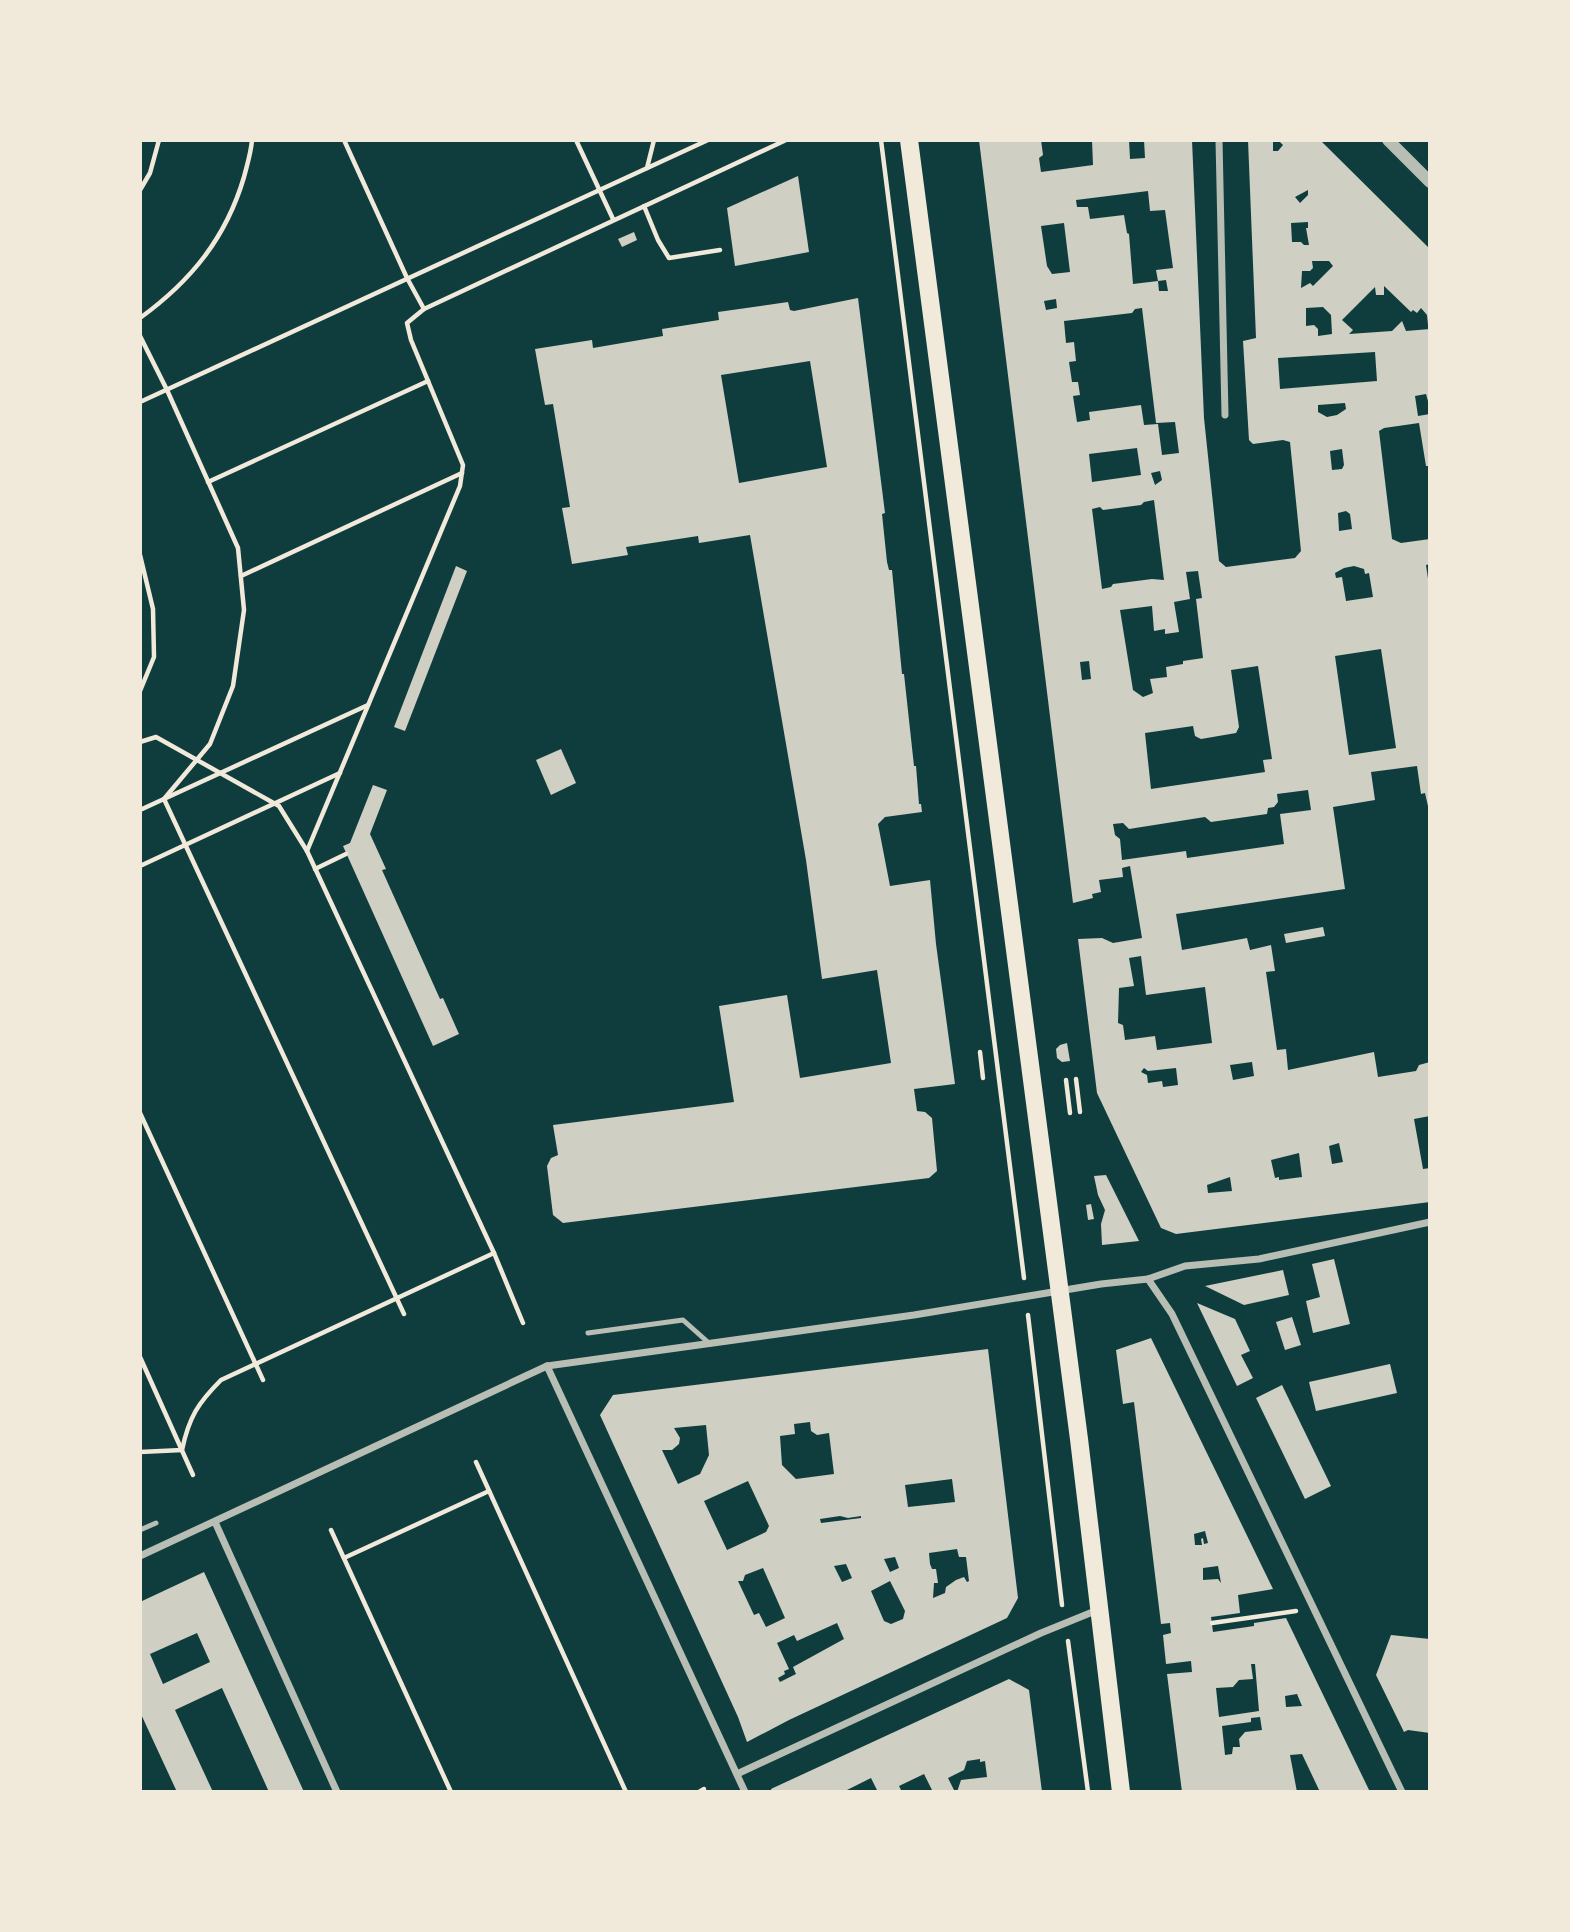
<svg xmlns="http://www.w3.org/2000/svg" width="1570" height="1932" viewBox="0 0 1570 1932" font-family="'Archivo Narrow',sans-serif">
<rect width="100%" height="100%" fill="#0f3d3e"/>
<!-- building -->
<g fill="#cfcfc3" fill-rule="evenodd">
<path d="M979 140H1041L1043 155 1039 158 1041 172 1093 165 1092 140H1129L1130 159 1145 158 1144 140H1192L1204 418 1219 561 1226 567 1295 558 1301 551 1290 442 1283 440 1253 444 1249 440 1243 341 1256 338 1248 140H1273V151H1278L1283 145 1278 140H1320L1430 249V325H1428L1427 315 1421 308 1417 313 1413 310 1411 312 1384 286V295H1376L1375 287 1342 320 1353 330 1349 334 1392 331 1402 321 1406 331 1430 329V408L1426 394 1415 396 1418 416 1430 414V466H1426L1419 423 1384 428 1379 431 1392 539 1401 543 1430 539V564L1426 565 1430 592V815L1425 793 1421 794 1417 766 1371 772 1375 800 1333 807 1345 889 1176 914 1182 950 1247 938 1250 950 1271 945 1275 971 1266 972 1277 1050 1286 1049 1288 1070 1374 1052 1378 1077 1416 1071 1419 1065 1430 1062V1116L1414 1119 1423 1169 1430 1168V1202L1176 1234 1161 1228 1097 1093 1078 939 1102 938 1113 943 1142 938 1130 866 1122 868 1123 877 1099 880 1101 892 1092 894 1093 898 1073 903ZM1308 190V195L1300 203 1295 197ZM1148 191 1150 211 1165 210 1173 268 1156 270 1158 281 1166 280 1168 291H1159L1158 281 1133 284 1129 234 1127 233 1124 215 1090 219 1088 207H1077L1076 200ZM1308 222V228H1306L1309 245H1304L1301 242H1292L1291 223ZM1064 223 1070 272 1052 274 1047 266 1041 226ZM1312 261H1329L1333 266 1313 286 1310 283 1301 288 1302 271H1310L1313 268ZM1056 299 1057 308 1046 310 1044 301ZM1323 307 1331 315 1332 334 1318 336V329L1314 325 1306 326V308ZM1142 308 1156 423 1175 422 1179 453 1162 455 1158 424 1144 425 1141 405 1089 412 1090 420 1077 422 1073 396 1080 395 1078 382H1072L1069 362 1076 361 1074 342 1066 343 1064 321 1132 313 1135 309ZM1375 352 1377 381 1280 389 1278 358ZM1345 403 1346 409 1337 415 1327 417 1318 412V405ZM1137 448 1141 475 1092 482 1089 454ZM1342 449 1344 465 1342 469 1332 470 1330 451ZM1160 471 1162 480 1155 485 1151 473ZM1154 500 1164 580 1152 579 1113 584 1111 587 1102 589 1092 509 1100 507 1103 510 1141 505 1144 502ZM1346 511 1350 514 1352 529 1339 531 1338 513ZM1354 566 1364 569 1365 574 1369 573 1373 597 1346 601 1342 577 1336 578 1335 573 1344 568ZM1198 571 1202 598 1196 599 1203 658 1183 661V664L1166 667 1167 677 1150 679 1153 693 1143 697 1133 690 1120 610 1152 606 1154 631 1165 629V634L1179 632 1174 602 1190 599 1186 572ZM1381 649 1396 748 1349 755 1335 656ZM1089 661 1091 679 1082 680 1080 662ZM1258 666 1272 759 1263 760 1265 772 1151 789 1145 733 1193 726 1195 736 1201 739 1236 733 1239 727 1231 670ZM1308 790 1311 810 1280 814 1284 844 1187 858 1186 851 1122 860 1120 839 1115 835 1113 824 1123 823 1129 829 1205 817 1211 822 1267 814 1268 808 1274 807 1278 802 1277 794ZM1141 956 1146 995 1205 987 1212 1043 1157 1050 1155 1036 1125 1040 1123 1025 1118 1023 1119 988 1134 986 1129 958ZM1252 1062 1254 1076 1233 1080 1230 1065ZM1144 1068 1148 1071 1176 1068 1178 1085 1163 1087 1162 1081 1148 1083 1147 1075 1141 1072ZM1339 1143 1343 1162 1332 1164 1329 1146ZM1299 1153 1302 1177 1279 1180V1177L1275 1178 1271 1160ZM1230 1177 1232 1191 1208 1193 1207 1185Z"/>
<polygon points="798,176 809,252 735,266 727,208"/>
<polygon points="634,232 637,240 622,247 618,239"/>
<path d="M858 298 885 513 882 514 887 562 889 570H892L902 674H904L914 766H916L919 804H921L922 812 885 817 878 824 890 886 930 880 936 944 955 1084 914 1089 917 1111 925 1112 932 1118 937 1171 929 1178 563 1223 553 1215 547 1166 551 1158 558 1155 553 1125 734 1102 719 1006 787 995 800 1078 891 1063 877 970 822 979 806 860 750 535 699 543 698 536 626 547 628 555 572 564 562 508 570 507 553 404 545 405 535 349 592 340 593 348 663 336 662 329 719 320 718 312 788 302 790 310 794 311ZM810 361 827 467 739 483 721 375Z"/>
<polygon points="456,566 467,571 405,731 394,727"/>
<polygon points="561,749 576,783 551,795 536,760"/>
<polygon points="373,785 387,790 370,834 386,869 382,870 440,999 443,998 459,1034 433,1046 343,846 350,843"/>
<polygon points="1323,927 1325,936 1286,943 1284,934"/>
<polygon points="1067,1043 1070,1061 1062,1062 1057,1058 1056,1049 1060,1045"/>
<polygon points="1106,1175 1139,1241 1102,1245 1101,1224 1105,1210 1098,1195 1094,1176"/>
<polygon points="1091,1204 1094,1219 1088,1220 1086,1205"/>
<polygon points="1334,1259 1350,1324 1313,1333 1306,1301 1320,1297 1312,1264"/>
<polygon points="1283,1270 1289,1295 1244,1305 1205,1286"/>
<polygon points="1197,1303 1235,1319 1250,1351 1241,1355 1253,1378 1237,1386"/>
<polygon points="1292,1317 1301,1345 1285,1350 1276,1322"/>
<path d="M1151 1338 1273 1589 1238 1595 1240 1613 1211 1617 1213 1632 1254 1626V1623L1286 1618 1370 1792H1320L1302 1754 1290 1755 1297 1792H1182L1167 1674 1192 1672 1191 1661 1166 1664 1163 1635 1171 1633 1170 1623 1161 1624 1134 1402 1123 1404 1116 1350ZM1205 1531 1208 1543 1204 1544 1203 1538 1201 1539 1202 1545H1195L1194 1534ZM1218 1566 1221 1583 1218 1579 1203 1580V1568ZM1251 1664H1255L1259 1711 1219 1717 1216 1688 1233 1687 1239 1680 1253 1679ZM1297 1694 1302 1706 1286 1707 1285 1696ZM1260 1717 1262 1730 1245 1732 1239 1739 1240 1747H1233L1232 1754 1225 1755 1222 1726 1251 1722V1718Z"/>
<path d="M988 1349 1018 1598 1007 1618 789 1720 747 1742 738 1717 600 1415 613 1395ZM810 1422 811 1431 817 1435 829 1433 834 1474 796 1479 782 1465 780 1436 795 1434 794 1424ZM706 1425 709 1455 700 1474 678 1484 662 1450H672L679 1444 680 1438 674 1428ZM952 1479 955 1502 908 1507 905 1485ZM748 1481 769 1526 766 1532 727 1550 704 1501ZM840 1516 848 1518 861 1516V1518L821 1523 820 1519ZM957 1549 959 1557H966L969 1581 967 1582 964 1577 956 1580 946 1587 945 1593 933 1598 934 1583H938L936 1569H932L930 1564 929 1553ZM895 1557 899 1568 890 1572 884 1559ZM846 1564 852 1578 842 1582 834 1566ZM763 1568 785 1618 766 1627 759 1613 754 1615 738 1581H743L745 1575ZM890 1581 905 1611 903 1619 891 1624 884 1621 871 1591ZM837 1623 844 1639 793 1667 796 1674 780 1682 778 1678 785 1674 784 1671 789 1669 777 1643 794 1635 797 1641Z"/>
<polygon points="1390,1364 1397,1393 1316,1411 1309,1382"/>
<polygon points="1282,1385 1331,1486 1305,1499 1256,1398"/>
<path d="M204 1572 304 1792H269L222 1688 175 1710 213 1792H177L140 1712V1602ZM197 1633 210 1662 163 1684 150 1654Z"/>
<polygon points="1391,1635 1430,1639 1430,1733 1408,1730 1404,1732 1376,1675"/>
<polygon points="1009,1679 1029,1690 1042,1792 957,1792 961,1780 987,1777 985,1761 980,1762 980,1759 967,1761 964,1770 948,1778 955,1792 933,1792 924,1774 899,1786 902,1792 878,1792 871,1778 843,1792 772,1792 771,1789 773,1788"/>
</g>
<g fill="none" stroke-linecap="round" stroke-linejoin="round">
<!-- path -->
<g stroke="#f1e9da" stroke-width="4.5">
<polyline points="344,140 407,278 424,309"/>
<polyline points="576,140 613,219"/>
<polyline points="881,140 1024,1278"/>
<polyline points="647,168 654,140"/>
<polyline points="140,190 150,173 159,140"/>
<polyline points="644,206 658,240 669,258 720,250"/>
<path d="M140 318C191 281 226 238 244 177 247 165 251 153 252 140"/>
<polyline points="140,336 167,390 238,548 244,610 233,686 210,744 164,799 404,1314"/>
<polyline points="140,402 708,140"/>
<polyline points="208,482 428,381"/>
<polyline points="140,555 153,609 154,657 140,691"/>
<polyline points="241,576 462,473"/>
<polyline points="140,742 156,737 279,806 307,851 494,1253 523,1323"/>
<polyline points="140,810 368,705"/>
<polyline points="307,851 460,486 463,465 411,340 407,323 424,309 786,140"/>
<polyline points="140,866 340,773"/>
<polyline points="315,869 346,854"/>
<polyline points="980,1052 983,1078"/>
<polyline points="1076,1079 1080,1112"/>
<polyline points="1066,1080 1070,1113"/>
<polyline points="140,1113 263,1380"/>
<polyline points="1028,1315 1062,1605"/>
<polyline points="140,1357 193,1475"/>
<path d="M140 1452 182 1450C189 1417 198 1403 221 1380L494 1253"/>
<polyline points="476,1462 626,1792"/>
<polyline points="331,1530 451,1792"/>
<polyline points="344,1558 489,1491"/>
<polyline points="1212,1623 1296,1611"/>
<polyline points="1068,1641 1088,1792"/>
<polyline points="699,1792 704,1789"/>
</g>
<!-- service -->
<g stroke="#b8beb3" stroke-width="5">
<polyline points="588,1333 683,1320 710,1344"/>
<polyline points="140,1530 156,1523"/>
</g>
<!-- minor -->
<g stroke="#b8beb3" stroke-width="7">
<polyline points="1219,140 1225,415"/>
<polyline points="1148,1279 1172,1314 1402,1792"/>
<polyline points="547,1366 745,1792"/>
<polyline points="215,1522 337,1792"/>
<polyline points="140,1556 547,1366 914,1315 1101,1284 1148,1279 1185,1266 1259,1259 1430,1222"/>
<polyline points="737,1774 1041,1633 1100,1609"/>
</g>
<!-- tertiary -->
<polyline stroke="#b8beb3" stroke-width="12" points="1388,140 1430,182"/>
<!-- primary -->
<polyline stroke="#f1e9da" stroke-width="18" points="909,140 1079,1439 1121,1792"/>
</g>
<!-- border -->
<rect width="1570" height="1932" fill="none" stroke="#f1e9da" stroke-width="284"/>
</svg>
